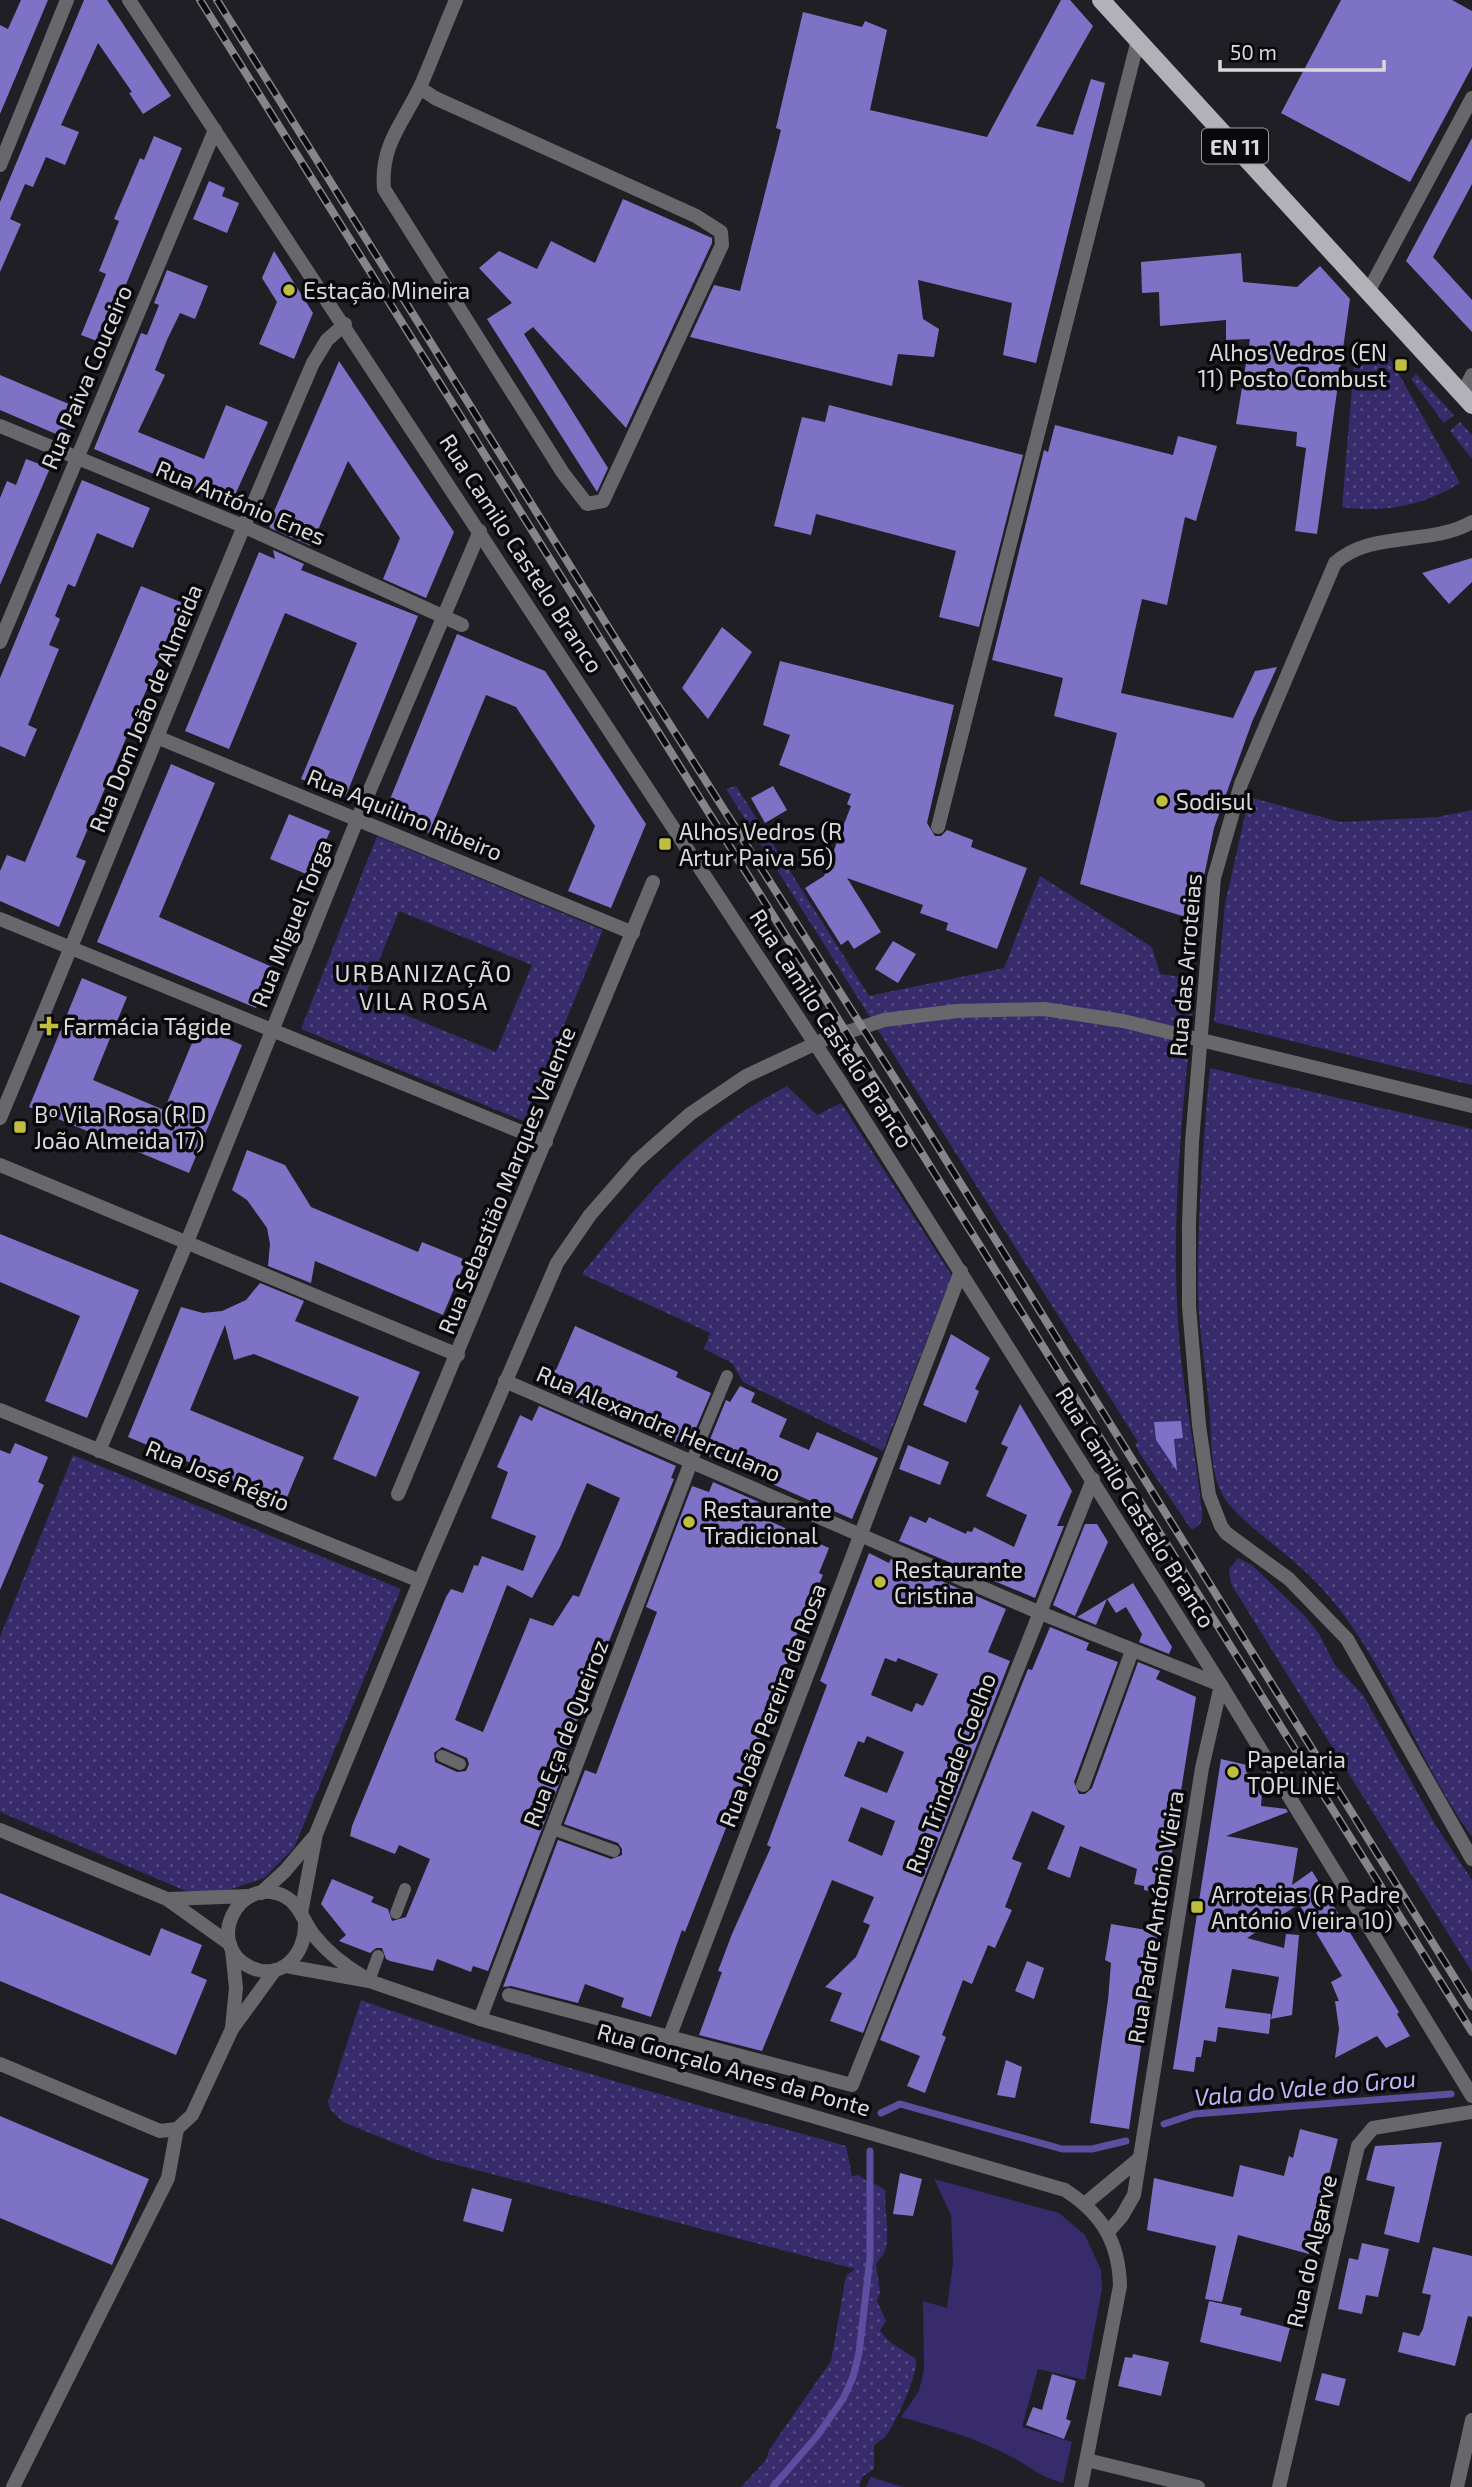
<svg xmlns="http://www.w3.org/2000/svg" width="1472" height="2487" viewBox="0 0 1472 2487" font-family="'Exo 2',sans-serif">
<defs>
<pattern id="grass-dots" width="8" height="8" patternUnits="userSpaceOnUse" patternTransform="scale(1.75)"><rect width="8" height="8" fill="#382b6b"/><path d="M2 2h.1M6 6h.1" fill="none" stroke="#544980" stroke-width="1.8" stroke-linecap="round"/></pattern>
</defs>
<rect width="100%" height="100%" fill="#1f1f25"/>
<!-- grass -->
<g fill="url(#grass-dots)" fill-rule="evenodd">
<path d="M1355 351 1372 355 1386 351 1460 483C1423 506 1385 513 1342 507Z"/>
<polygon points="1416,374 1454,415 1444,423 1411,379"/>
<polygon points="1460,422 1472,435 1472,459 1450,431"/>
<path d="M736 786 869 996 1004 968 1040 876 1152 947 1160 974 1196 979C1185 1086 1172 1195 1177 1302 1179 1374 1195 1442 1202 1513 1203 1522 1200 1527 1191 1529L1140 1454 1135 1444 1138 1442 726 789Z"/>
<polygon points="1249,797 1340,822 1438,817 1472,810 1472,1085 1214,1022 1225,904"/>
<path d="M377 836 603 930 529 1111 543 1118 538 1127 301 1029ZM399 911 532 965 496 1052 364 998Z"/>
<path d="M1210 1068 1472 1129V1837C1412 1754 1385 1650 1311 1577 1287 1552 1232 1518 1220 1490 1209 1465 1212 1433 1209 1406 1206 1370 1199 1332 1198 1296 1197 1219 1203 1144 1210 1068Z"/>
<path d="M787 1086 817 1115 841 1103 952 1276 883 1451 743 1382 732 1363 704 1349 710 1333 582 1274C644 1196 697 1133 787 1086Z"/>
<polygon points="73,1455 401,1589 294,1848 264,1878 225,1891 186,1891 0,1812 0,1637"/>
<polygon points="1238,1558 1252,1565 1305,1616 1319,1634 1335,1665 1363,1695 1436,1826 1472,1880 1472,1972 1231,1584 1229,1569"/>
<path d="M361 2000C520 2057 683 2101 846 2146L852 2176 859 2175C867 2184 879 2183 886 2191 883 2211 891 2232 885 2251 885 2254 878 2261 876 2264L880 2292 877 2301 886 2321 880 2331 890 2342 916 2359C918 2375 897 2421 886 2436 883 2440 877 2441 874 2446V2469L863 2476 859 2487H741L766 2460 769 2450 831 2361 846 2276 855 2269 434 2159 343 2122 330 2109 328 2102Z"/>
</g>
<!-- garden -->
<g fill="#382b6b">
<path d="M934 2179 1059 2213 1085 2235 1101 2270 1102 2289 1085 2380 1038 2369 1022 2427 1072 2442 1063 2483C1044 2478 1031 2468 1014 2458 979 2439 940 2428 901 2417L919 2391 924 2370 923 2301 947 2308 953 2262 951 2215Z"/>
<polygon points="871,2476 871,2477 903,2487 866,2487"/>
</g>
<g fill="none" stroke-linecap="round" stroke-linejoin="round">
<!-- stream -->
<g stroke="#5d4ea0" stroke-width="7">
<polyline points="881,2113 900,2104 1062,2149 1092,2149 1126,2141"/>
<polyline points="1164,2124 1194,2114 1451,2094"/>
<polyline points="773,2487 817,2436 843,2399 853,2377 859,2353 870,2258 870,2151"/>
</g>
</g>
<!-- building -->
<g fill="#7e72c7" fill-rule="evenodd">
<polygon points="21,0 48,0 0,114 0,25 8,29"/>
<polygon points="84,0 107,0 171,96 143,114 129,93 132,92 98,43 61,125 79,132 65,165 46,157 33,187 25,184 10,219 21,224 0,272 0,202"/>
<polygon points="1061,0 1070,0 1093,26 1036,126 1073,135 1091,79 1105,83 1036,363 1003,355 1012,303 918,280 923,319 939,329 934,357 898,354 892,386 690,337 714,285 740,291 781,130 776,128 803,12 862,27 865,21 887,30 870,110 987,137"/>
<polygon points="1341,0 1452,0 1472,11 1472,67 1410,182 1281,113"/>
<polygon points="154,136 182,148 102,343 81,335 106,274 99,271 119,221 114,219 140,158 144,160"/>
<polygon points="1472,138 1472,184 1433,257 1472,300 1472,332 1406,261"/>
<polygon points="209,181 225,188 222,196 239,203 227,233 193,219"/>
<polygon points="623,199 712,238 712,243 626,428 533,327 524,334 608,468 597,492 487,319 512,303 479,268 499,251 537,269 551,241 595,263"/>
<polygon points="274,251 313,313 294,359 259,344 277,302 262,278"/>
<polygon points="1241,253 1243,282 1297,287 1320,266 1350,299 1317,534 1295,531 1306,448 1296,446 1297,432 1236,424 1250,339 1226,340 1226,320 1160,326 1159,292 1142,293 1141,262"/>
<polygon points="167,270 208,286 195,319 180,313 167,340 155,370 165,375 138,432 204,459 226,405 268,422 230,506 94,449 141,333 147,335 159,305 154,303"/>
<polygon points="339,361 454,532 426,598 383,579 400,538 348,461 311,546 270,528 269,523"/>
<polygon points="0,375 76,407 63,437 0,410"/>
<polygon points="829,405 1023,455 979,627 939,617 956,551 816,514 811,535 774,526 802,417 825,422"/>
<polygon points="1055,425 1173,455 1178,436 1217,446 1196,521 1185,517 1167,605 1142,599 1121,693 1233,718 1255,671 1277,667 1252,722 1214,828 1195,920 1080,884 1117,733 1054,716 1063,678 992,660 1044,450 1048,452"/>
<polygon points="26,459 50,468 0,585 0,498 7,481 16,485"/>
<polygon points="82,480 150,508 133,548 97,533 75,587 68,584 55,616 60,619 49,645 59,649 28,725 37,729 25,757 0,746 0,678"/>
<polygon points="273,550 304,564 301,570 418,616 345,798 301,779 357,643 285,613 229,749 185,731 259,552 275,559"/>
<polygon points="1472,558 1472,582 1449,604 1422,573"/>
<polygon points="141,586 183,603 76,857 86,861 59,927 0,901 0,871 7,855 25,862"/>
<polygon points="722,627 752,652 708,719 682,688"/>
<polygon points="457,634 545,671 646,824 611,908 568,891 595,826 516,707 486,695 429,833 384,814"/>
<polygon points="780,661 954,705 927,823 935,836 941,836 947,830 973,840 971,847 1027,868 997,949 946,930 948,923 920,913 923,905 847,878 881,932 854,949 848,940 841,945 805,888 824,876 851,806 847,804 851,794 779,765 790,735 763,725"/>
<polygon points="171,764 215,783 159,917 272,967 256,1008 97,942"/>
<polygon points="773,786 787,810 765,823 751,798"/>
<polygon points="289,814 330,831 311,876 270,859"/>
<polygon points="893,941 916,954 898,983 875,969"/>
<polygon points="82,978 127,997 93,1080 164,1110 199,1026 242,1045 189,1173 29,1107"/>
<polygon points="247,1150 285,1165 311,1207 418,1252 422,1242 466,1260 443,1315 315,1261 311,1283 268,1266 270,1244 267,1228 247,1200 232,1190"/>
<polygon points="0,1234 139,1290 87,1418 45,1401 80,1316 0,1282"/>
<polygon points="260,1283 304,1301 295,1321 420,1372 376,1477 333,1459 359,1397 254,1354 234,1360 225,1325 190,1410 304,1457 285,1502 128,1437 181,1307 203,1313 222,1311 246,1300"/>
<polygon points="575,1326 678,1372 676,1377 711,1393 688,1447 547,1389 552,1369 556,1370"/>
<polygon points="951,1334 990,1358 975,1389 979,1391 966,1423 923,1405"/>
<polygon points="740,1386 755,1393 751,1402 787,1419 779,1437 809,1450 817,1432 878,1458 852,1519 704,1454 726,1400 730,1402"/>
<polygon points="1020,1404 1072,1491 1057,1526 1064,1526 1035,1598 899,1541 910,1516 926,1523 929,1517 966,1534 967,1531 972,1532 974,1527 1014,1547 1027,1515 986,1496 1008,1447 1001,1444"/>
<path d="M539 1406 676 1466 671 1478 674 1479 571 1736 562 1761 567 1763 488 1971 473 1966 471 1972 437 1959 433 1971 390 1961 386 1959 382 1948H376L370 1953 339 1941 346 1935 321 1904 332 1879 374 1897 371 1902 388 1909 392 1921 406 1917 430 1859 399 1845 395 1854 350 1836 352 1826 446 1597 451 1589 463 1593 474 1565 478 1566 482 1556 523 1571 536 1536 491 1518 508 1472 497 1467 520 1415 532 1421ZM587 1483 620 1498 579 1597 573 1595 553 1626 530 1618 483 1732 455 1720 507 1585 532 1598 560 1547ZM442 1747 467 1758 469 1764 466 1771 457 1772 435 1762 434 1753Z"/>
<polygon points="1181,1421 1183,1438 1174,1439 1177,1471 1156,1440 1154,1422"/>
<polygon points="15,1443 48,1457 38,1482 44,1485 0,1590 0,1450 10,1454"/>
<polygon points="908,1445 949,1462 940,1485 899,1469"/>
<polygon points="713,1482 759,1502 754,1514 829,1548 819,1573 823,1575 797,1634 776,1697 772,1696 756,1737 761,1739 685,1932 682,1930 651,2017 621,2007 624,1998 585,1984 578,2003 511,1986 503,1987 558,1840 611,1859 622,1855 622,1849 618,1843 564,1824 585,1770 596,1774 657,1612 646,1607 692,1486 709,1492"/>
<polygon points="1085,1524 1097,1524 1108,1542 1075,1616 1053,1605"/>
<path d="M869 1553 889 1563 891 1559 1006 1609 988 1652 1010 1661 863 2033 830 2021 842 1993 825 1987 856 1957 870 1925 863 1922 874 1897 832 1880 762 2051 699 2035 722 1972 718 1971 732 1934 771 1847 767 1845 827 1685 820 1681ZM885 1658 896 1662 898 1658 938 1674 923 1706 916 1703 912 1712 871 1695ZM867 1736 904 1752 887 1793 844 1776 858 1741 864 1743ZM861 1807 895 1821 882 1856 848 1841Z"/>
<polygon points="1133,1583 1172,1647 1169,1654 1139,1642 1142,1634 1126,1607 1116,1613 1107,1599"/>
<polygon points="1107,1599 1096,1625 1077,1617"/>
<polygon points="1050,1627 1089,1643 1086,1650 1118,1662 1074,1782 1079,1794 1085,1794 1092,1788 1138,1662 1160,1671 1156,1679 1196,1697 1181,1791 1175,1790 1168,1832 1175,1833 1165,1895 1144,1890 1144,1886 1134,1884 1137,1869 1080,1846 1070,1878 1047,1869 1065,1826 1032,1811 1012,1859 1022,1863 1005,1907 1012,1910 995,1948 988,1945 972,1984 963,1980 942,2035 946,2037 925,2093 907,2086 920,2056 880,2040 1028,1669 1032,1670"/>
<polygon points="1221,1759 1247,1765 1246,1772 1263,1782 1261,1806 1286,1809 1288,1812 1226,1836 1298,1848 1292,1885 1312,1871 1399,2012 1397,2014 1410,2036 1386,2048 1377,2036 1335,2058 1339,2029 1335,2001 1339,2001 1331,1982 1342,1976 1299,1904 1247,1938 1284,1948 1286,1934 1299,1935 1292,2015 1271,2019 1279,1977 1232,1969 1225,2008 1271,2014 1269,2034 1218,2027 1216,2042 1204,2040 1201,2057 1196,2057 1194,2072 1173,2069"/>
<polygon points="0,1893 150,1956 161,1928 202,1945 191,1973 207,1980 176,2055 0,1981"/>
<polygon points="1111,1924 1158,1932 1129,2129 1090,2123 1108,2000 1111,1963 1105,1960"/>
<polygon points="1027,1961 1044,1968 1034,1999 1015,1991"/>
<polygon points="1006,2060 1022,2067 1015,2098 997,2095"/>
<polygon points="0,2116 149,2179 112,2265 0,2218"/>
<polygon points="1300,2129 1338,2139 1309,2254 1238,2235 1222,2302 1205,2299 1216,2246 1147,2230 1154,2178 1233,2197 1240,2165 1284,2176 1289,2156 1293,2158"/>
<polygon points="1442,2142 1419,2243 1384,2234 1395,2187 1366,2180 1375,2146"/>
<polygon points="900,2173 922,2179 913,2216 893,2214"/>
<polygon points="472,2188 512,2199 503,2232 463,2221"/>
<polygon points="1362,2243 1389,2249 1378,2297 1366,2295 1362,2314 1338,2309 1349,2258 1358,2260"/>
<polygon points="1433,2247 1472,2256 1472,2317 1468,2316 1455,2366 1398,2352 1403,2332 1419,2336 1423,2329 1431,2295 1422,2293"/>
<polygon points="1209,2301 1242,2308 1240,2315 1290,2328 1281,2362 1200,2342"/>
<polygon points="1133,2354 1169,2362 1161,2396 1118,2386 1125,2357 1132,2358"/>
<polygon points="1322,2373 1346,2379 1339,2406 1315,2400"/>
<polygon points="1052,2374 1076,2381 1066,2419 1071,2421 1064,2439 1026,2425 1033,2407 1042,2410"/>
</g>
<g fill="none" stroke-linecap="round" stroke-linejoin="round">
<!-- service -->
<g stroke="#68676b" stroke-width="12">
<polyline points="691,1462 727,1376"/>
<polyline points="442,1756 460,1764"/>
<polyline points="553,1829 614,1851"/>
<polyline points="396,1913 405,1889"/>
<polyline points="369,1981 378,1956"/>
</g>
<!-- pedestrian -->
<g stroke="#68676b" stroke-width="14">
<polyline points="243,526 462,625"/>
<polyline points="0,1165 335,1304"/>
</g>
<!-- minor -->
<g stroke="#68676b" stroke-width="14">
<polyline points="129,0 841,1083 1221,1685 1472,2096"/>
<path d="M420 88 435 98 696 216 721 232 722 245 603 501 587 504 563 473 384 189C380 144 404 122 421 85 433 57 444 28 456 0"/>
<polyline points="0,165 67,0"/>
<polyline points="1368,292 1472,98"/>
<polyline points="1462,395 1472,375"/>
<polyline points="0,426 243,526"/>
<path d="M1472 522C1431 546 1371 530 1335 563L1241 784 1214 878 1192 1142 1189 1223V1306L1199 1425 1209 1495 1221 1526 1226 1533 1289 1579 1347 1639 1472 1859"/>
<polyline points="0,642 215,130"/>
<polyline points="159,738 633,933"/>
<polyline points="938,827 1138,40"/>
<polyline points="0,919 546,1142"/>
<path d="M0 1118C106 867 205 613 313 363L327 340 345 324"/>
<polyline points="335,1304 458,1355"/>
<polyline points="505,1381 1038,1612 1221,1685"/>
<polyline points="0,1410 420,1581"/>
<polyline points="99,1451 187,1242 357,820 480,531"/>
<polyline points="398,1494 653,882"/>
<polyline points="1083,1785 1132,1651"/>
<polyline points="0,1830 167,1899 230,1944"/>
<polyline points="169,1899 249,1896"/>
<polyline points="232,1950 236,1988 232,2028"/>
<polyline points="509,1995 852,2085 1093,1479"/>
<polyline points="480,2019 691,1462"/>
<polyline points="669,2038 961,1271"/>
<polyline points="0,2064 160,2131 177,2129 192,2115 232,2029 275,1970"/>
<polyline points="1086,2203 1140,2158"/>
<polyline points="1109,2231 1122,2216 1134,2195 1202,1768 1221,1685"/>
<polyline points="1087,2460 1198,2487"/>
<polyline points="13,2487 168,2178 177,2129"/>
<polyline points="1279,2487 1358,2146 1373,2128 1472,2112"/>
<polyline points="1457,2487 1472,2420"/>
</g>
<!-- tertiary -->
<g stroke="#68676b" stroke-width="14">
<polyline points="261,1893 285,1871 313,1838"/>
<polyline points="301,1913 316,1834 427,1564 557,1263 590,1215 637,1161 690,1114 746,1076 823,1040 884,1020 957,1011 1044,1009 1123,1021 1472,1106"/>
<path d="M305 1924C306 1954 281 1982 250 1967 204 1945 238 1874 284 1896 300 1904 303 1921 313 1934 326 1951 344 1965 362 1976"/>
<path d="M286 1966 369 1981 480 2019 1065 2190C1102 2214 1119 2242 1120 2286L1081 2487"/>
</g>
<!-- primary -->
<polyline stroke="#b1b1b7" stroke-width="18" points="1101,0 1472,405"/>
<defs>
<g id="rail">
<polyline points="200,0 1472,2032"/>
<polyline points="217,0 620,646 918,1115 1472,2006"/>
</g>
</defs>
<!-- rail casing -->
<use href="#rail" stroke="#85858a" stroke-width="8"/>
<!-- rail -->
<use href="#rail" stroke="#09090b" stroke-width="5" stroke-dasharray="16" stroke-linecap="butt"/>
</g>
<!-- markers -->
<g fill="#c0be41" stroke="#09090b" stroke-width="2.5">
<circle cx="289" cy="290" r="7"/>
<rect x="1394" y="358" width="14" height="14" rx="3.5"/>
<circle cx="1162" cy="801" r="7"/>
<rect x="658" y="837" width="14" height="14" rx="3.5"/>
<path d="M45.5 1015.5h7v7h7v7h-7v7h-7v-7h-7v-7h7z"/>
<rect x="13" y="1120" width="14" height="14" rx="3.5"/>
<circle cx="689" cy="1522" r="7"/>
<circle cx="880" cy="1582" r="7"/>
<circle cx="1233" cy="1772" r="7"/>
<rect x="1190" y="1900" width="14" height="14" rx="3.5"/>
</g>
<g text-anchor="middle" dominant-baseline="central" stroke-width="7" stroke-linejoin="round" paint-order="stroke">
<!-- shield labels -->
<rect fill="#09090b" stroke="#9b9b9f" stroke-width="2" x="1202" y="128.5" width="66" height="35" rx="5"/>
<g font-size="21" font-weight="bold" fill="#dadade">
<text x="1235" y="146">EN 11</text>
</g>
<!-- poi labels -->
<g font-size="23" fill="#dadade" stroke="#09090b" text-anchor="start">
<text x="303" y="290">Estação Mineira</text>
<text x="1387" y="352" text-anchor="end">Alhos Vedros (EN<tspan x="1387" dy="26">11) Posto Combust</tspan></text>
<text x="1176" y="801">Sodisul</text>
<text x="679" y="831">Alhos Vedros (R<tspan x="679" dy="26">Artur Paiva 56)</tspan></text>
<text x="63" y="1026">Farmácia Tágide</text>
<text x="34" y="1114">Bº Vila Rosa (R D<tspan x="34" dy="26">João Almeida 17)</tspan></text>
<text x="703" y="1509">Restaurante<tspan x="703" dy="26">Tradicional</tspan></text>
<text x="894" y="1569">Restaurante<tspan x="894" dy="26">Cristina</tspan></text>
<text x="1247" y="1759">Papelaria<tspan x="1247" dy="26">TOPLINE</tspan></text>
<text x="1211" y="1894">Arroteias (R Padre<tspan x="1211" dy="26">António Vieira 10)</tspan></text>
</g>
<!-- street labels -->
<g font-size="23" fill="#dadade" stroke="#09090b">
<text transform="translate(86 377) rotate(-67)">Rua Paiva Couceiro</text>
<text transform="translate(241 502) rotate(23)">Rua António Enes</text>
<text transform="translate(522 553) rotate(57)">Rua Camilo Castelo Branco</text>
<text transform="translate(145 708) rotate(-68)">Rua Dom João de Almeida</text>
<text transform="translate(405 814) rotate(22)">Rua Aquilino Ribeiro</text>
<text transform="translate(291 923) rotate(-68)">Rua Miguel Torga</text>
<text transform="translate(1185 965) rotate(-85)">Rua das Arroteias</text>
<text transform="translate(832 1028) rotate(57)">Rua Camilo Castelo Branco</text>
<text transform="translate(506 1180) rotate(-68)">Rua Sebastião Marques Valente</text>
<text transform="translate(659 1423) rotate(23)">Rua Alexandre Herculano</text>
<text transform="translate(218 1475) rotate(22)">Rua José Régio</text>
<text transform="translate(1136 1507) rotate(58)">Rua Camilo Castelo Branco</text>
<text transform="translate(772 1705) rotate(-69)">Rua João Pereira da Rosa</text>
<text transform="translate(565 1733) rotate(-69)">Rua Eça de Queiroz</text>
<text transform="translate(950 1773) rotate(-69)">Rua Trindade Coelho</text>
<text transform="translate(1155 1917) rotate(-81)">Rua Padre António Vieira</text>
<text transform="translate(734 2069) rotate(16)">Rua Gonçalo Anes da Ponte</text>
<text transform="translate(1311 2251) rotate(-77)">Rua do Algarve</text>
</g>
<!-- neighbourhood labels -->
<g font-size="24" letter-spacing="2" fill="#dadade" stroke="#09090b">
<text x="424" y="972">URBANIZAÇÃO<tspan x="424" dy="28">VILA ROSA</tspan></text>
</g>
<!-- water labels -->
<g font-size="24" font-style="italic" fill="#bdb7fa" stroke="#09090b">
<text transform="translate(1305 2087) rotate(-5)">Vala do Vale do Grou</text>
</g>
</g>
<!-- scale -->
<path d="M1220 60v10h164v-10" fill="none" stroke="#dadade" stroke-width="3.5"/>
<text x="1230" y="60" font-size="21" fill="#dadade" stroke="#09090b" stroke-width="5" paint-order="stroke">50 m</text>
</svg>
